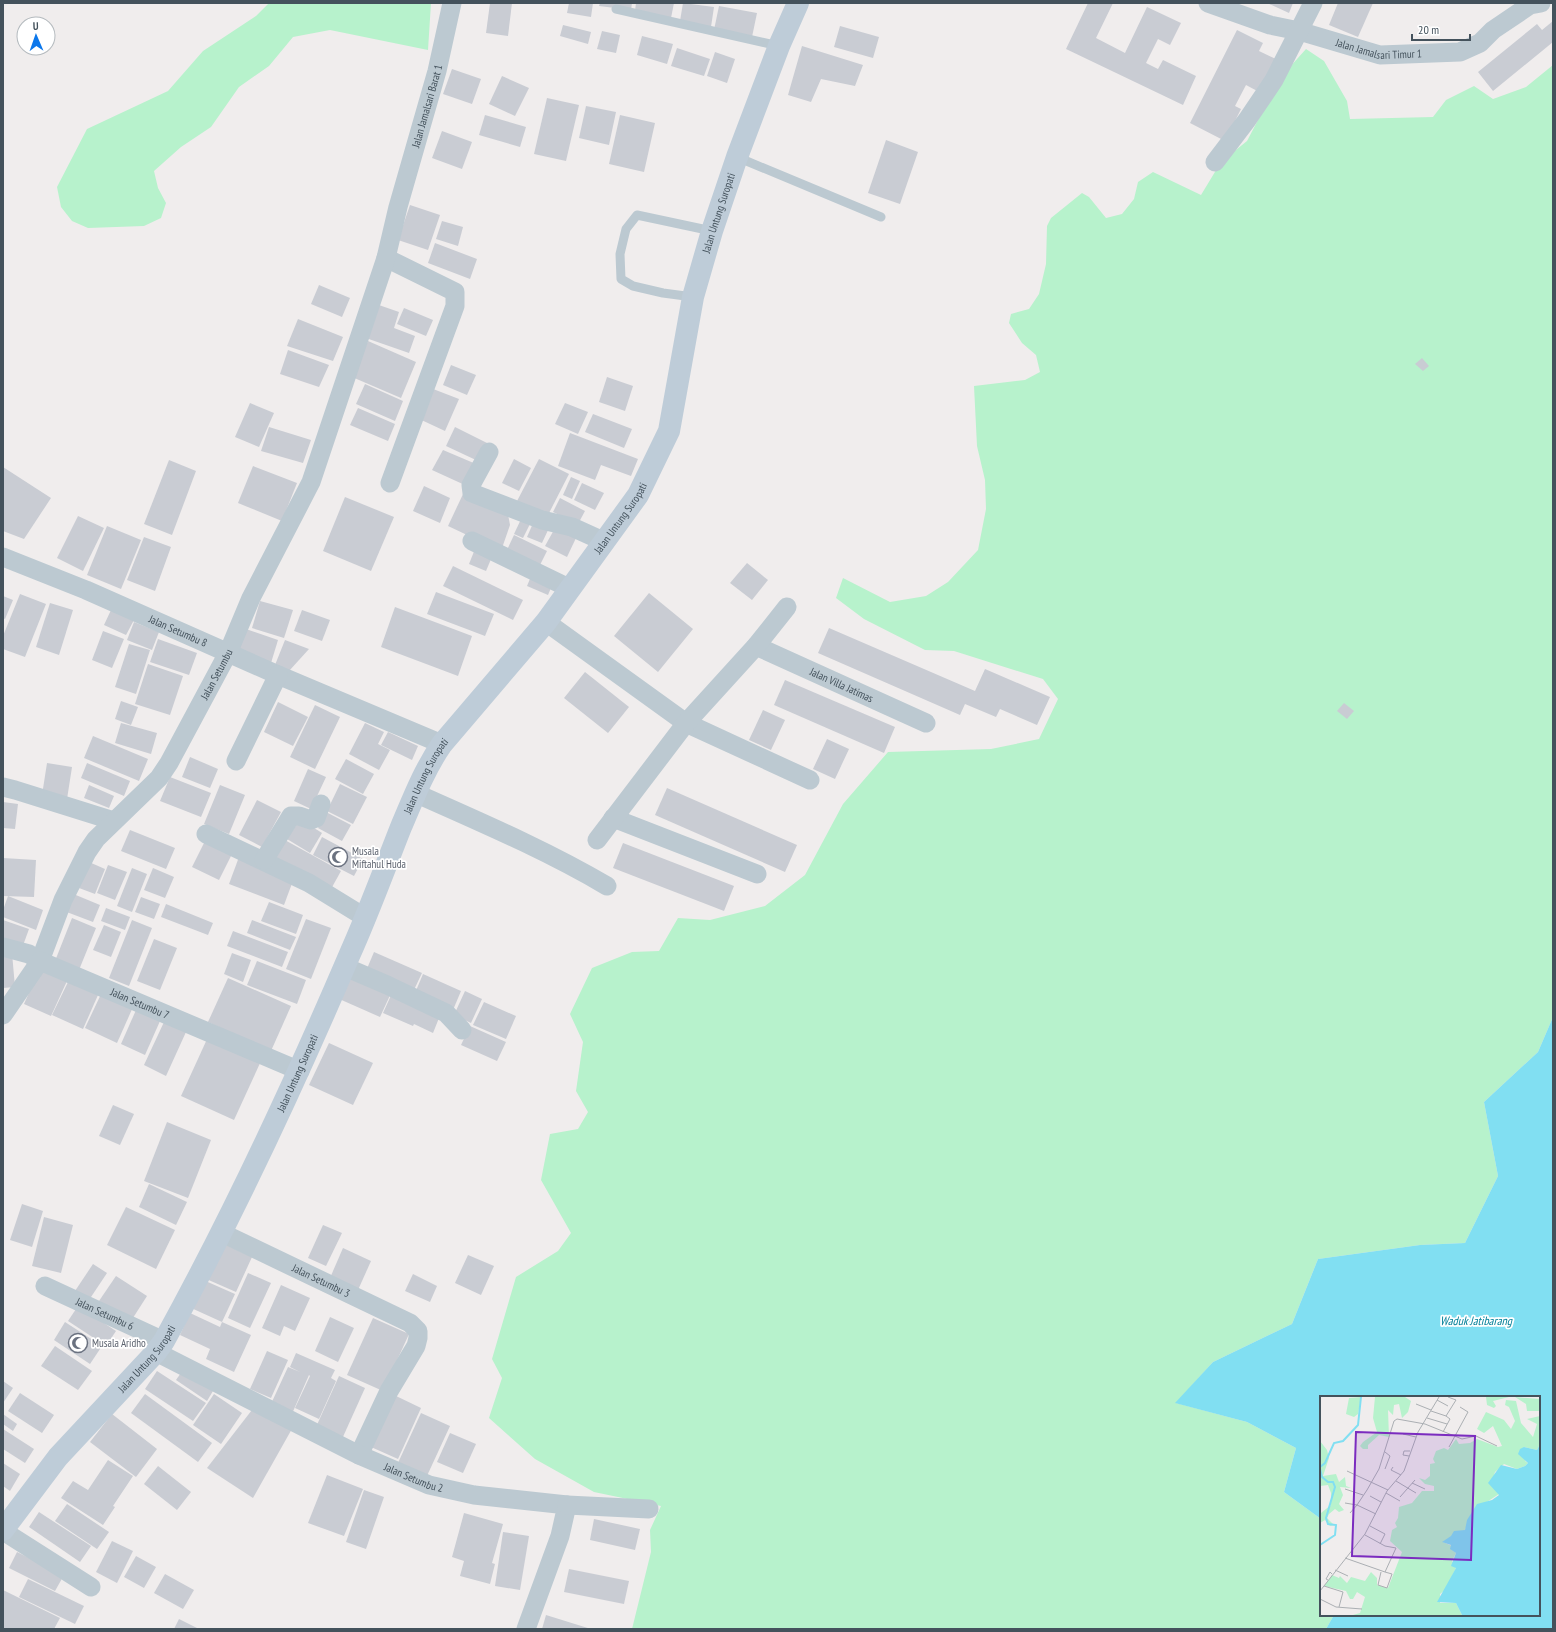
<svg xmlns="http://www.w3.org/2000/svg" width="1556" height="1632" viewBox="0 0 1556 1632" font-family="'PT Sans Narrow',sans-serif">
<rect width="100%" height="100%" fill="#f0eded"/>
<!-- green -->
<g fill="#b7f2cc">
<polygon points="269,3 431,3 428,50 330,30 293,37 269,66 239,87 211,127 181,147 154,171 158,188 166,203 161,218 144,226 88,228 72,221 61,207 57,187 87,129 168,91 203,51 256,16"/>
<polygon points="1306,49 1324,61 1347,101 1350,119 1433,117 1446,100 1474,86 1493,99 1526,87 1553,65 1553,1017 1538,1052 1484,1102 1498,1176 1465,1243 1420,1245 1318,1259 1292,1324 1213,1362 1176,1403 1247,1422 1296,1448 1284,1492 1321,1519 1321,1615 1334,1615 1326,1629 632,1629 651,1552 650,1530 661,1506 594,1492 535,1459 489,1418 502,1378 492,1359 516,1277 558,1251 571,1233 541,1180 550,1134 578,1129 588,1112 576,1091 583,1042 570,1014 592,968 632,952 659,951 678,918 710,920 765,906 805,875 843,804 888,752 991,749 1039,739 1058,699 1043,679 954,651 925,650 864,619 836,598 843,578 890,602 926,596 948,582 978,550 986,509 985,480 977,446 974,386 1025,380 1040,372 1036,355 1022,343 1009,323 1011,314 1029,309 1039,294 1046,264 1047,226 1051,218 1082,193 1089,197 1106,218 1122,214 1134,199 1138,182 1153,172 1201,195 1221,162 1247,141 1280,78"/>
</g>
<!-- water -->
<polygon fill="#81dff2" points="1553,1017 1553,1629 1326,1629 1334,1615 1539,1615 1539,1397 1321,1397 1321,1519 1284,1492 1296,1448 1247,1422 1175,1403 1213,1362 1292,1324 1318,1259 1420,1245 1465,1243 1498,1176 1484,1102 1538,1052"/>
<!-- building -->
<g fill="#c9ccd3">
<polygon points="490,3 512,3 508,36 486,33"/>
<polygon points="569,3 593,3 591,17 567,13"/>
<polygon points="600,3 632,3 631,10 599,6"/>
<polygon points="636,3 674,3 671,18 635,11"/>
<polygon points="683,3 714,7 711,27 680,21"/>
<polygon points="1088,3 1113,3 1096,38 1125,53 1147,7 1181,23 1170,45 1158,39 1146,63 1158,69 1163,60 1196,76 1183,105 1066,49"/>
<polygon points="1267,3 1293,3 1289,13"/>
<polygon points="1338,3 1373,3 1358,37 1329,25"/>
<polygon points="719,6 757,13 752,37 714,30"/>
<polygon points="1553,21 1553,42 1493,91 1478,72 1537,24 1542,30"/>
<polygon points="563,25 591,32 588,44 560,36"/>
<polygon points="840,26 879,37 873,58 834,47"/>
<polygon points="1237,30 1263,43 1259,51 1278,60 1261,93 1246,85 1235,106 1241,109 1225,141 1190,123"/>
<polygon points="602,31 620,35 616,53 597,49"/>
<polygon points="642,36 673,44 667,64 637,55"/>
<polygon points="802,46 863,65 855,86 821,79 811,102 788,95"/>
<polygon points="677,48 710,59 704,76 671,66"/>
<polygon points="715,52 735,59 727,83 707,76"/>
<polygon points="452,69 481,79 472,104 443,94"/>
<polygon points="502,76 529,88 515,116 489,104"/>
<polygon points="547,98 579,105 566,161 534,154"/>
<polygon points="586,106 616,112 609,145 579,138"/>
<polygon points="485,115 526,127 520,147 479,135"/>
<polygon points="620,115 655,123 644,172 609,164"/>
<polygon points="442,131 472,142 462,169 432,158"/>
<polygon points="886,140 918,152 900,204 868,193"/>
<polygon points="410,205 440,215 428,250 398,240"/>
<polygon points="442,221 463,227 458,246 436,239"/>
<polygon points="435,243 477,259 470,279 428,263"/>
<polygon points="319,285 350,298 342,317 311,304"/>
<polygon points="376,304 399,312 394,328 415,336 409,353 363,337"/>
<polygon points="404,308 433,320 426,336 397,324"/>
<polygon points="298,319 343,337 333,361 287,346"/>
<polygon points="368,341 416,362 401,398 352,377"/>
<polygon points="288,350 329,365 319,387 280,374"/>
<polygon points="1422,358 1429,366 1423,371 1415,364"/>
<polygon points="451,365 476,375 467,395 443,385"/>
<polygon points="607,377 633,386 625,411 599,402"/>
<polygon points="365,384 403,401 395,421 356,404"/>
<polygon points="428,387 459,399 445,431 415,417"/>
<polygon points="250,403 274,413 259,447 235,437"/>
<polygon points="565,403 588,412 578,434 555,424"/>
<polygon points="358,408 395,424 388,441 350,425"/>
<polygon points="593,414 632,429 624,448 585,432"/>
<polygon points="269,427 311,440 303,463 261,451"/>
<polygon points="455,427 487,443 478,461 446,446"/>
<polygon points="570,433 638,459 631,476 601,465 595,480 558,466"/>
<polygon points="443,450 476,464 467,486 432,470"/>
<polygon points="514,459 531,468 519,491 502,483"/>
<polygon points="539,459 569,474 547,517 516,503"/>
<polygon points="169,460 196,471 172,535 144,524"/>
<polygon points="253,466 297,483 282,521 238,503"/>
<polygon points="3,467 51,498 24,539 3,531"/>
<polygon points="571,477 580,481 572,499 563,495"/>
<polygon points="582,483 604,493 595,510 574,500"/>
<polygon points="424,486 450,498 440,523 413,511"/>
<polygon points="464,492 507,509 510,525 501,551 448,526"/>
<polygon points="345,497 394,517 371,571 323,551"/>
<polygon points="560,498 585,511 578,524 553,512"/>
<polygon points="523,515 532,520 523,538 514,534"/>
<polygon points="78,516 104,528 83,571 57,558"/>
<polygon points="534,521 549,528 542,543 527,537"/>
<polygon points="107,526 141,540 121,589 87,575"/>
<polygon points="555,528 576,538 567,557 545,546"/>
<polygon points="514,535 547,551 540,565 507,550"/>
<polygon points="144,537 171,547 155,591 127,580"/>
<polygon points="477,544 494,552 486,571 469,564"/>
<polygon points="747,563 768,580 752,600 730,583"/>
<polygon points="453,566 523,600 513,620 443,586"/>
<polygon points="532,574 553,583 548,595 527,586"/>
<polygon points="436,592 494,614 485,636 427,614"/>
<polygon points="649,593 693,629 658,672 614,636"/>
<polygon points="20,594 46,604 25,657 3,649 3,636"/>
<polygon points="3,596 13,600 5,619 3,618"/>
<polygon points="260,601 293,610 284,638 252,628"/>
<polygon points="50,603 73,610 59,655 36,647"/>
<polygon points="395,607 472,636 458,676 381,647"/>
<polygon points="111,610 134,620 126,635 104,625"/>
<polygon points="302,610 330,620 322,641 294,631"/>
<polygon points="134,622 159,632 152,650 127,640"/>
<polygon points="829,628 975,691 985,669 1050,697 1037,725 1000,709 996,717 965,704 960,715 818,653"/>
<polygon points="246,629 278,640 271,663 238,652"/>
<polygon points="103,631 124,639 112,668 92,660"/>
<polygon points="158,639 197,653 189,675 150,662"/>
<polygon points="285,640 309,649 289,671 275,665"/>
<polygon points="129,644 150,650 136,694 115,687"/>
<polygon points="148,664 183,676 170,715 135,704"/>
<polygon points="585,672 629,707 608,733 564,698"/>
<polygon points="785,680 895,727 884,753 774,705"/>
<polygon points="121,701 138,707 131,725 115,719"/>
<polygon points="278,702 308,717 293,746 264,732"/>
<polygon points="1344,703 1354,711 1347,719 1337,711"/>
<polygon points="315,705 340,717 315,769 290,757"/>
<polygon points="763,710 785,720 771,750 749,740"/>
<polygon points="121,723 157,733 151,754 115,743"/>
<polygon points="365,723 384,732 378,744 390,750 379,770 349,754"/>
<polygon points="388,732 418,746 412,760 381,745"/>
<polygon points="93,736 148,759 139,781 84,758"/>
<polygon points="827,739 849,749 835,779 813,769"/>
<polygon points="190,757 218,769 210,788 182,777"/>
<polygon points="346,759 374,774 363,794 335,779"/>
<polygon points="47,763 72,767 67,799 42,795"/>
<polygon points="87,763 130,781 124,796 81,778"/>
<polygon points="308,769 326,777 311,809 294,801"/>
<polygon points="170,777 211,793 201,817 160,801"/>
<polygon points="340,784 367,797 353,824 327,811"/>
<polygon points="89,785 114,796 109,808 84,798"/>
<polygon points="220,785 245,795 229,834 204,824"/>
<polygon points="667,788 797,845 785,872 655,815"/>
<polygon points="257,800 281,812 262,847 239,835"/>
<polygon points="3,802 18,804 15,829 3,828"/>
<polygon points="326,812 351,825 342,841 318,828"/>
<polygon points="300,819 322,833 310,853 287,839"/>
<polygon points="130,830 175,848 166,869 121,851"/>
<polygon points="322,837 363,859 354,876 313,855"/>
<polygon points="283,839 341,871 331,889 273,857"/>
<polygon points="205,841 232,854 219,880 192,867"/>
<polygon points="623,843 734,886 724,911 613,868"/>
<polygon points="239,857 294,878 284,905 229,884"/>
<polygon points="3,858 36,860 34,897 3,896"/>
<polygon points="89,862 105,869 95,894 79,888"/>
<polygon points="108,865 127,872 115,900 97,893"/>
<polygon points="132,868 147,874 132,912 117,906"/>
<polygon points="153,868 174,877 165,898 144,890"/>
<polygon points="71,893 100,905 93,922 64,911"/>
<polygon points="8,896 43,910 36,930 3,917 3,910"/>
<polygon points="141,897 160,904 154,919 135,912"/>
<polygon points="269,902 303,915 296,934 261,921"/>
<polygon points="166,904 213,923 208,935 161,917"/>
<polygon points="106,908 130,917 125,930 101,921"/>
<polygon points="72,918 96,928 79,970 55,961"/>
<polygon points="306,919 331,928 311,979 286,969"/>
<polygon points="3,920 29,929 21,951 3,944"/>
<polygon points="132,920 152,928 129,986 109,978"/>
<polygon points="252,920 296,937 290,950 247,933"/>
<polygon points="104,925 121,932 111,957 93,950"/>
<polygon points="233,931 288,952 282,967 227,946"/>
<polygon points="154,939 177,948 160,990 137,981"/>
<polygon points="374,952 422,973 413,992 366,971"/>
<polygon points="12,953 15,987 3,988 3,954"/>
<polygon points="232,953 251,960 243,982 224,974"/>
<polygon points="257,961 306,980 297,1004 247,985"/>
<polygon points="40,968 67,981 51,1016 24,1004"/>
<polygon points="349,971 392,991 380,1017 337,998"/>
<polygon points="423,974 461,991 453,1010 415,993"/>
<polygon points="228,978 291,1006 271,1051 208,1022"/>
<polygon points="68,982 98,995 83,1029 52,1015"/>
<polygon points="393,991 439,1018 433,1033 414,1024 413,1026 383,1013"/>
<polygon points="465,991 482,999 471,1023 454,1015"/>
<polygon points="102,992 133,1007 117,1043 85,1028"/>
<polygon points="484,1002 516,1016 506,1039 473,1025"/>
<polygon points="136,1010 160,1021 145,1055 121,1044"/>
<polygon points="164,1022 186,1032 166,1076 144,1065"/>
<polygon points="470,1026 506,1042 497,1061 461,1045"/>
<polygon points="208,1037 261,1061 234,1120 181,1096"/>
<polygon points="329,1043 373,1063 353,1105 309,1085"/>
<polygon points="113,1105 134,1114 120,1145 99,1136"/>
<polygon points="167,1122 211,1140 188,1198 144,1181"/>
<polygon points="149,1184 187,1202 176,1225 139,1207"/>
<polygon points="22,1204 43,1211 32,1247 10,1240"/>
<polygon points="126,1207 175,1230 156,1269 107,1245"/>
<polygon points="44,1217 73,1225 61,1273 32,1266"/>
<polygon points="323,1225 342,1233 326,1266 308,1258"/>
<polygon points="220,1242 252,1257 236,1292 204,1278"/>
<polygon points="343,1248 371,1261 358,1290 330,1278"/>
<polygon points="468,1255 494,1266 481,1295 455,1283"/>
<polygon points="93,1264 107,1273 89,1300 75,1291"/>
<polygon points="248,1273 271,1283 250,1328 228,1318"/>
<polygon points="413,1274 437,1286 430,1302 405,1291"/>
<polygon points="116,1276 147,1296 131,1321 99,1301"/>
<polygon points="201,1279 235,1294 222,1322 189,1307"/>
<polygon points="281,1285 310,1298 295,1331 284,1326 280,1336 262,1328"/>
<polygon points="78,1306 116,1331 106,1346 68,1321"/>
<polygon points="190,1313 220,1327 222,1322 251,1335 234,1372 206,1359 210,1349 180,1335"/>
<polygon points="330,1317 354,1328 338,1362 315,1351"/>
<polygon points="373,1318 409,1334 383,1391 347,1375"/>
<polygon points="65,1322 102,1346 90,1364 54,1340"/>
<polygon points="55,1346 92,1371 78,1390 41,1366"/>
<polygon points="267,1351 288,1360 271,1398 250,1389"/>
<polygon points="296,1353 335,1370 331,1378 336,1381 319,1419 295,1408 310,1376 309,1375 291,1416 270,1406 288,1367 300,1372 290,1367"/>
<polygon points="183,1370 216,1386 207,1401 176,1380"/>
<polygon points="157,1371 206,1403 193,1421 145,1389"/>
<polygon points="339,1376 365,1388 342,1439 316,1427"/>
<polygon points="3,1381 13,1388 3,1403"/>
<polygon points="20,1393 54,1415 42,1433 8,1411"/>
<polygon points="145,1394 212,1443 198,1462 131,1413"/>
<polygon points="214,1394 242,1413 221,1444 193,1425"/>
<polygon points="394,1395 421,1408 398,1459 371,1447"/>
<polygon points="255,1406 293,1427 253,1498 207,1468"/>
<polygon points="421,1413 450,1426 426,1478 397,1465"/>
<polygon points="3,1414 17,1424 13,1431 3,1424"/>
<polygon points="112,1414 157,1449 136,1477 90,1442"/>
<polygon points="3,1429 34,1449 25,1463 3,1449"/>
<polygon points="450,1433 476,1444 463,1473 437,1462"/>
<polygon points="108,1460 133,1476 113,1506 115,1507 103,1525 61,1498 73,1481 88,1490"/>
<polygon points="3,1463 20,1474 10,1491 3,1486"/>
<polygon points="158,1466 191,1492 177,1510 144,1484"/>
<polygon points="327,1475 363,1489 344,1536 308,1523"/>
<polygon points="364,1490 384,1497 366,1549 346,1542"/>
<polygon points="67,1504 109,1532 97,1549 55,1521"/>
<polygon points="39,1512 91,1546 80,1562 29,1527"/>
<polygon points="464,1513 503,1524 492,1563 495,1564 490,1584 460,1576 464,1561 452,1557"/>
<polygon points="594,1519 640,1529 635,1550 590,1540"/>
<polygon points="503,1532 529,1536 520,1590 495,1586"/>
<polygon points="112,1541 133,1551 117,1583 96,1572"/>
<polygon points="17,1552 64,1575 55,1591 9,1568"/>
<polygon points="136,1556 156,1567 144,1588 124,1577"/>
<polygon points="569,1569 629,1581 624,1604 564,1592"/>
<polygon points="165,1574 194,1590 183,1609 154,1593"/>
<polygon points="28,1579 84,1606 75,1624 19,1597"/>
<polygon points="3,1590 60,1618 54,1629 3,1628"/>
<polygon points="546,1615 591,1629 542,1629"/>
<polygon points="179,1619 199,1629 174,1629"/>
</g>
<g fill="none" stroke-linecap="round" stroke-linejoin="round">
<!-- lane -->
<g stroke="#bcc9d1" stroke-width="9">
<polyline points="616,9 779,46"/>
<polyline points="737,157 881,217"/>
<polyline points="693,297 663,293 633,286 621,279 620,254 626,229 637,215 712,231"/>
</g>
<!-- street -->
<g stroke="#bcc9d1" stroke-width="19">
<path id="s1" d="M1208 3 1270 25 1299 31 1380 55 1460 52 1480 43 1493 30 1530 5 1541 3"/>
<polyline points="1215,162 1247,120 1274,80 1313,3"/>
<polyline points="386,258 455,292 455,306 390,483"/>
<polyline points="489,452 471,485 472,493 542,520 572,527 605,542"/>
<polyline points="472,541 571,589"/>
<path id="s2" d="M3 557 86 590 278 675 442 744"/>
<polyline points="546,622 686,723 810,780"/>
<path id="s3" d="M756 646 926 723"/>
<polyline points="236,761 278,675"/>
<polyline points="3,787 15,790 114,821"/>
<path d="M415 793C480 822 546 850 607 886"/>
<polyline points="613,818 757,874"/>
<polyline points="206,834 309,883 366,918"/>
<polyline points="597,840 686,723 756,646 787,607"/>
<polyline points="264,860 291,816 299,816 311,820 316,818 321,804"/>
<path id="s4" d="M3 947 29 954 40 961 63 900 87 852 96 839 159 778 169 763 228 653 251 598 311 482 386 258 398 207 437 71 452 3"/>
<polyline points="345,967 387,985 446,1013 462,1030"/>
<path id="s5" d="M3 1015 40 961 300 1071"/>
<path id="s6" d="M222 1233 410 1323 418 1331V1338L416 1346 389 1391 359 1455"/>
<path id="s7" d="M45 1286 164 1341"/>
<path id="s8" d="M156 1352 359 1455 429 1485 474 1495 567 1505 560 1536 526 1629"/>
<polyline points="567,1505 649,1509"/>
<polyline points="3,1531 91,1587"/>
</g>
<!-- secondary -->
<path stroke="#beccd8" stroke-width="22" id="s9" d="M3 1530 58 1457 156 1352 164 1341C233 1216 293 1087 349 956 368 914 384 870 401 827 413 799 424 770 442 744L546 622 638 495 669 431 693 297 712 231 737 157 779 46 798 3"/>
</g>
<!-- icons -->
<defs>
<symbol id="mosque-ring" viewBox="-11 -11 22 22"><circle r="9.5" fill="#fff" stroke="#6b7280" stroke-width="1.5"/><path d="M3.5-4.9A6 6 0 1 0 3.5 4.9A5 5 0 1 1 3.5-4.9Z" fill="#6b7280"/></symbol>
</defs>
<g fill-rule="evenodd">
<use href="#mosque-ring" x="327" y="846" width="22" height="22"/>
<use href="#mosque-ring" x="67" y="1332" width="22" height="22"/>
</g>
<g text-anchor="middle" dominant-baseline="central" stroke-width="3.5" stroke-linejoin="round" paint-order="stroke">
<!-- street labels -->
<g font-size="11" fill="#44525c" stroke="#fff">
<text stroke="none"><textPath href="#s1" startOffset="178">Jalan Jamalsari Timur 1</textPath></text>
<text stroke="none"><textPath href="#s4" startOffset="989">Jalan Jamalsari Barat 1</textPath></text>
<text stroke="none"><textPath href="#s9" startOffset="1520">Jalan Untung Suropati</textPath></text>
<text stroke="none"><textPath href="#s9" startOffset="1196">Jalan Untung Suropati</textPath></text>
<text stroke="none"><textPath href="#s2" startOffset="190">Jalan Setumbu 8</textPath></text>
<text stroke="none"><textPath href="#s4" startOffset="381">Jalan Setumbu</textPath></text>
<text stroke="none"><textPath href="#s3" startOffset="94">Jalan Villa Jatimas</textPath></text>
<text stroke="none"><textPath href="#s9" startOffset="872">Jalan Untung Suropati</textPath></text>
<text stroke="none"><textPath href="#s5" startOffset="174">Jalan Setumbu 7</textPath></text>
<text stroke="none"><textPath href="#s9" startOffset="548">Jalan Untung Suropati</textPath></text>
<text stroke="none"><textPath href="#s6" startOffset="110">Jalan Setumbu 3</textPath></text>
<text stroke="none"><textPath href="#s7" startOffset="66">Jalan Setumbu 6</textPath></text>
<text stroke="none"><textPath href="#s9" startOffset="224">Jalan Untung Suropati</textPath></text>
<text stroke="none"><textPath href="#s8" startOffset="287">Jalan Setumbu 2</textPath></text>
</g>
<!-- worship labels -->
<g font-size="11" fill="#5b616d" stroke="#fff" text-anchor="start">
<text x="352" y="851">Musala<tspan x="352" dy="13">Miftahul Huda</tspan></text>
<text x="92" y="1343">Musala Aridho</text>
</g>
<!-- water labels -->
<g font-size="12" font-style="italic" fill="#048099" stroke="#fff">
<text x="1476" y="1320">Waduk Jatibarang</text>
</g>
</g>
<!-- overview -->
<g transform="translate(1320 1396)">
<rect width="220" height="220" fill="#f0eded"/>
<path d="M41 1 38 18 34 21 26 18 29 2ZM55 1H85L91 5 88 16 82 22 79 8 74 9 73 19 68 14 69 41 59 39 48 49V53H43L40 50 43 46 57 36 53 22ZM166 1H189L173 5 176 10 174 12 167 9ZM195 1 220 3V15H207L206 8ZM186 4 196 5 201 27 213 41 217 28 207 23 220 20V48L217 54 204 51 205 65 208 67 205 70 197 73 184 68 175 76 171 89 179 98 153 115 145 134 123 146 132 150 131 153 136 157 132 165 136 172 126 193 120 198V207H136L142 219H33L40 217 45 201 37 196 33 203H30L26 195 4 190 12 179 19 182 20 180 27 187 31 181 45 185 51 176 57 182V189L68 192 82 156 70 145 72 134 77 131 75 127 78 122 79 111 92 107 102 95H114V90L105 88 99 82 105 84 110 80V68L115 67 113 63 116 55 124 52 128 54 136 43 139 48 150 47 157 43 178 51 182 50 173 30 164 37 157 33 166 16 184 24 191 33 195 25 189 11 185 9ZM0 45 7 54 9 62 3 80 16 78 19 86 25 81 26 90 31 92 20 91 23 99 19 108 24 114 19 116 15 113 9 118 7 122 14 129 10 130 5 124 0 127 1 117 11 109V97L8 89 0 90Z" fill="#b7f2cc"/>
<path d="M220 48V219H142L136 207 117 206 136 172 131 170 136 157 130 153 131 149 122 146 131 140 134 135 145 134 147 124 157 108 172 104 179 99 168 87 181 69 197 73 205 70 208 67 198 58 200 53 204 51 217 54Z" fill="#81dff2"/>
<path fill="none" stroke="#81dff2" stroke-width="2" d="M0 71 5 67 14 47 23 45 38 29 41 1M0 73 2 81 8 86H13L15 91 6 122 8 128 16 129 15 139 0 149"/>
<path fill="none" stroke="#abafb3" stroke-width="1" d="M117 4 128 10M96 8 111 14M111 15 126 20M107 22 127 28M123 36 130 23 126 20 136 4 128 1M83 38 96 41M129 51 148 16 140 11M89 60 83 59 84 55H90M73 71 71 74 81 79M65 73 70 60 65 56M27 75 68 94M76 85 96 97M92 87 105 93M25 93 43 99M66 97 80 105M50 100 61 106M80 101 95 84M25 107 37 109 47 94 59 73 74 25 77 23 105 28 142 43 156 40 177 50M30 117 37 109 56 118M50 130 65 138 60 148M25 162 65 176 76 152 65 150 45 139M15 174 28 180M61 176 58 189 67 192 72 178 65 176M8 184 6 183 10 176 12 178M4 190 23 196 19 211M0 195 45 138 67 95 84 75 98 36 119 1M0 203 16 211 42 213"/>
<path fill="#7b2cbf" fill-opacity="0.15" stroke="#7b2cbf" stroke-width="2" d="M36 36 155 40 151 164 32 160Z"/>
<rect width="220" height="220" fill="none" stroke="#44525c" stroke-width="2"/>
</g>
<!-- border -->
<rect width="1556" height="1632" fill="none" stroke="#44525c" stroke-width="8"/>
<!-- north arrow -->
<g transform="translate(36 36) rotate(358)"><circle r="19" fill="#ffffff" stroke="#b4babe"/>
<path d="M0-3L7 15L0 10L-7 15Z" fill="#0c77eb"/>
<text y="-6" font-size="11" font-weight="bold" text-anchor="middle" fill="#44525c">U</text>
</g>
<!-- scale -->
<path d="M1412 34v6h58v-6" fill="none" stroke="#44525c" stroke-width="2"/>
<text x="1418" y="34" font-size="12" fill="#44525c" stroke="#ffffff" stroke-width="3" paint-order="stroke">20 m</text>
</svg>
